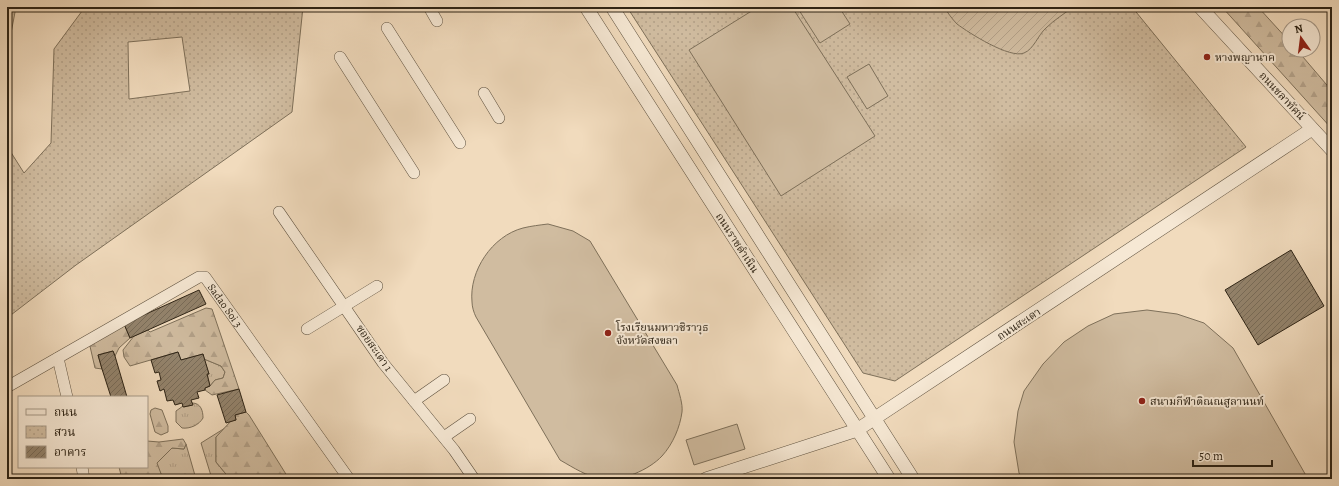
<svg xmlns="http://www.w3.org/2000/svg" width="1339" height="486" viewBox="0 0 1339 486" font-family="Alegreya,'Noto Serif Thai',serif">
<defs>
<pattern id="grass-tufts" width="24" height="20" patternUnits="userSpaceOnUse"><rect width="24" height="20" fill="#d0bca0"/><path d="M3 7l-1-3M5 7V3M7 7l1-3M15 17l-1-3M17 17v-4M19 17l1-3" fill="none" stroke="#b3a189"/></pattern>
<pattern id="forest-firs" width="22" height="20" patternUnits="userSpaceOnUse"><rect width="22" height="20" fill="#d0bca0"/><path d="M5 1l3.5 6h-7zM16 11l3.5 6h-7z" fill="#b3a189"/></pattern>
<pattern id="park-dots" width="8" height="8" patternUnits="userSpaceOnUse"><rect width="8" height="8" fill="#d0bca0"/><path d="M2 2h.1M6 6h.1" fill="none" stroke="#b3a189" stroke-width="1.8" stroke-linecap="round"/></pattern>
<pattern id="garden-furrows" width="10" height="10" patternUnits="userSpaceOnUse"><rect width="10" height="10" fill="#d0bca0"/><path d="M-1 1l2-2M0 10L10 0M9 11l2-2" fill="none" stroke="#b3a189"/></pattern>
<pattern id="building-hatch" width="6" height="6" patternUnits="userSpaceOnUse"><rect width="6" height="6" fill="#93836c"/><path d="M-1 1l2-2M0 6l6-6M5 7l2-2" fill="none" stroke="#786b58"/></pattern>
</defs>
<rect width="100%" height="100%" fill="#f1dbbd"/>
<filter id="stains"><feTurbulence type="fractalNoise" baseFrequency=".005" numOctaves="4"/><feColorMatrix values="0 0 0 0 .2 0 0 0 0 .09 0 0 0 0 .02 0 0 0 .5 -.17"/></filter>
<radialGradient id="worn" r=".72"><stop offset=".6" stop-color="#630" stop-opacity="0"/><stop offset="1" stop-color="#630" stop-opacity=".3"/></radialGradient>
<!-- grass -->
<g fill="url(#grass-tufts)" stroke="#7e705a">
<polygon points="204,359 221,366 225,372 223,378 215,380 210,386 207,374 209,374"/>
<path d="M192 403C201 403 203 411 203 418 199 425 190 429 182 428L176 422V411L183 406 184 407 192 405Z"/>
<polygon points="225,428 216,437 216,462 230,479 212,479 201,443"/>
<polygon points="186,444 196,479 163,479 156,463 172,448 184,449"/>
</g>
<!-- forest -->
<g fill="url(#forest-firs)" stroke="#7e705a">
<polygon points="1222,7 1258,7 1289,41 1289,50 1297,50 1332,91 1332,129"/>
<polygon points="206,308 212,309 239,389 212,395 205,390 205,388 210,386 215,380 223,378 225,372 221,366 204,359 203,354 181,360 178,352 130,366 124,357 123,350 134,336 148,330 150,332"/>
<polygon points="124,324 130,338 119,348 115,356 113,351 98,355 102,369 95,368 89,342"/>
<polygon points="155,408 162,410 168,426 168,432 161,435 155,432 150,414 151,410"/>
<polygon points="246,412 249,415 289,479 230,479 216,462 216,437 231,421 236,420 235,415"/>
<polygon points="183,439 186,444 184,449 172,448 157,463 163,479 122,479 119,467 147,467 147,441 159,442"/>
</g>
<!-- park -->
<g fill="url(#park-dots)" stroke="#7e705a" fill-rule="evenodd">
<polygon points="7,7 16,7 7,54"/>
<path d="M85 7H303L292 112 76 265 7 318V146L24 173 51 143 54 49ZM182 37 190 91 129 99 128 42Z"/>
<polygon points="627,7 1132,7 1246,147 895,381 863,373"/>
</g>
<!-- garden -->
<path fill="url(#garden-furrows)" stroke="#7e705a" d="M944 7H1073C1064 14 1054 20 1046 28 1038 35 1034 49 1024 53 1010 59 969 33 957 24 952 19 948 13 944 7Z"/>
<!-- pitch -->
<g fill="#d0bca0" stroke="#7e705a">
<polygon points="758,7 792,7 875,136 781,196 689,50"/>
<polygon points="797,7 839,7 850,24 820,43"/>
<polygon points="869,64 888,96 867,109 847,77"/>
<path d="M548 224 573 231 590 241 677 385C679 393 683 404 682 412 680 427 673 444 662 456 649 470 621 482 602 479 586 476 574 468 560 460L476 317C474 313 472 307 472 302 469 271 492 236 523 228 531 226 540 225 548 224Z"/>
<polygon points="1147,310 1177,314 1204,323 1233,348 1308,479 1023,479 1019,473 1014,442 1018,411 1024,391 1043,364 1064,342 1088,326 1114,314"/>
<polygon points="737,424 745,449 694,465 686,440"/>
</g>
<!-- building -->
<g fill="url(#building-hatch)" stroke="#2d2315">
<polygon points="1291,250 1324,306 1258,345 1225,290"/>
<polygon points="199,290 206,304 130,338 124,324"/>
<polygon points="113,351 115,356 127,397 111,397 102,369 98,355"/>
<polygon points="178,352 181,360 203,354 209,374 207,374 210,386 205,388 205,390 197,392 199,398 191,400 193,405 183,407 182,403 175,405 173,400 167,401 164,389 160,391 157,381 161,380 159,372 155,373 151,360"/>
<polygon points="239,389 246,412 235,415 236,420 226,423 217,395"/>
</g>
<g fill="none" stroke-linecap="round" stroke-linejoin="round">
<defs>
<g id="minor">
<polyline points="429,7 437,21"/>
<polyline points="387,28 460,143"/>
<polyline points="340,57 414,173"/>
<polyline points="484,93 499,118"/>
<polyline points="279,212 383,363 454,450 474,479"/>
<polyline points="307,329 377,286"/>
<polyline points="58,358 67,397"/>
<path id="s1" d="M7 387 199 277H205L349 479"/>
<polyline points="414,401 444,380"/>
<polyline points="444,437 470,419"/>
<polyline points="82,467 84,479"/>
</g>
<g id="tertiary">
<polyline points="586,7 889,479"/>
<polyline points="612,7 913,479"/>
<polyline points="1200,7 1332,150"/>
<polyline points="706,479 857,430 1312,129"/>
</g>
</defs>
<!-- minor casing -->
<use href="#minor" stroke="#5e513f" stroke-width="12"/>
<!-- tertiary casing -->
<use href="#tertiary" stroke="#5e513f" stroke-width="14"/>
<!-- minor -->
<use href="#minor" stroke="#f6e8d4" stroke-width="11"/>
<!-- tertiary -->
<use href="#tertiary" stroke="#f6e8d4" stroke-width="13"/>
</g>
<!-- markers -->
<g fill="#8f2418" stroke="#f6e8d4" stroke-width="1.5">
<circle cx="1207" cy="57" r="4"/>
<circle cx="608" cy="333" r="4"/>
<circle cx="1142" cy="401" r="4"/>
</g>
<g text-anchor="middle" dominant-baseline="central" stroke-width="4" stroke-linejoin="round" paint-order="stroke">
<!-- poi labels -->
<g font-size="11" fill="#2d2315" stroke="#f6e8d4" text-anchor="start">
<text x="1215" y="57">หางพญานาค</text>
<text x="616" y="327">โรงเรียนมหาวชิราวุธ<tspan x="616" dy="13">จังหวัดสงขลา</tspan></text>
<text x="1150" y="401">สนามกีฬาติณณสูลานนท์</text>
</g>
<!-- street labels -->
<g font-size="11" fill="#2d2315" stroke="#f6e8d4">
<text transform="translate(1282 96) rotate(47)">ถนนชลาทัศน์</text>
<text transform="translate(737 243) rotate(57)">ถนนราชดำเนิน</text>
<text stroke="none"><textPath href="#s1" startOffset="262">Sadao Soi 3</textPath></text>
<text transform="translate(1019 324) rotate(-33)">ถนนสะเดา</text>
<text transform="translate(374 348) rotate(55)">ซอยสะเดา 1</text>
</g>
</g>
<!-- margin -->
<rect width="1339" height="486" fill="none" stroke="#f1dbbd" stroke-width="24"/>
<rect x="8" y="8" width="1323" height="470" fill="none" stroke="#2d2315" stroke-width="2"/>
<rect x="12" y="12" width="1315" height="462" fill="none" stroke="#2d2315"/>
<!-- legend -->
<rect x="18" y="396" width="130" height="72" fill="#f6e8d4" stroke="#a69988"/>
<rect x="26" y="409" width="20" height="6" fill="#f6e8d4" stroke="#a69988"/>
<text x="54" y="416" font-size="12" fill="#2d2315">ถนน</text>
<rect x="26" y="426" width="20" height="12" fill="url(#park-dots)" stroke="#a69988"/>
<text x="54" y="436" font-size="12" fill="#2d2315">สวน</text>
<rect x="26" y="446" width="20" height="12" fill="url(#building-hatch)" stroke="#a69988"/>
<text x="54" y="456" font-size="12" fill="#2d2315">อาคาร</text>
<!-- north arrow -->
<g transform="translate(1301 38) rotate(346)"><circle r="19" fill="#f6e8d4" stroke="#a69988"/>
<path d="M0-3L7 15L0 10L-7 15Z" fill="#8f2418"/>
<text y="-6" font-size="11" font-weight="bold" text-anchor="middle" fill="#2d2315">N</text>
</g>
<!-- scale -->
<path d="M1193 460v6h79v-6" fill="none" stroke="#2d2315" stroke-width="2"/>
<text x="1199" y="460" font-size="12" fill="#2d2315" stroke="#f6e8d4" stroke-width="3" paint-order="stroke">50 m</text>
<rect width="100%" height="100%" filter="url(#stains)"/>
<rect width="100%" height="100%" fill="url(#worn)"/>
</svg>
